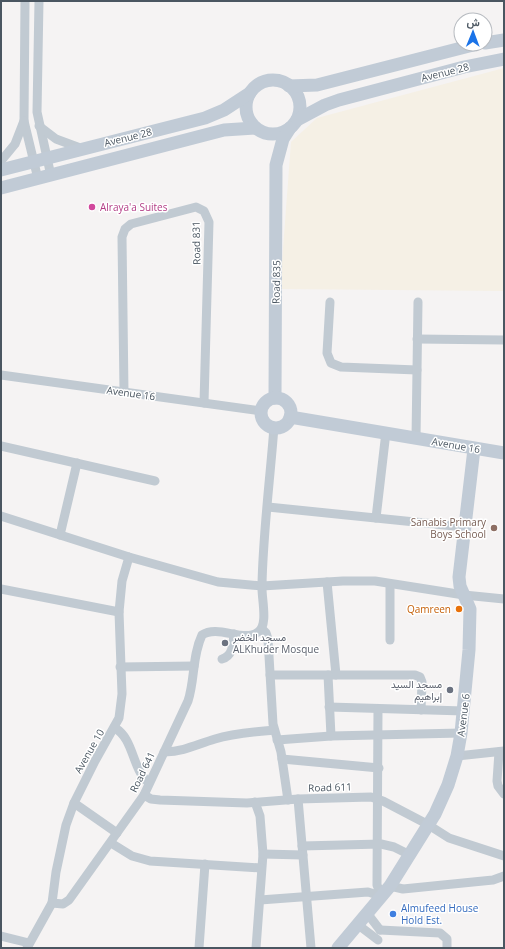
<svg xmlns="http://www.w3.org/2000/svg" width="505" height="949" viewBox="0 0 505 949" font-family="'Open Sans',Vazirmatn,sans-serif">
<rect width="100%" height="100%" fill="#f5f3f3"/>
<!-- sand -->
<polygon fill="#f5f0e5" points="504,68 504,291 280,289 291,142 317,118"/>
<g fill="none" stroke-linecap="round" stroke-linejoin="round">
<!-- street -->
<g stroke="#c1cad2" stroke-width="9">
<polyline points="25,1 24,121 38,179"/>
<polyline points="39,1 37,112 51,176"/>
<polyline points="39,126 56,139 83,149"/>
<polyline points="1,161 15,144 24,121"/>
<polyline points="330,302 327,353 331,363 341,367 417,370"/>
<polyline points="417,339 504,340"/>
<polyline points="1,375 261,411"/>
<polyline points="124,392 122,237 125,229 131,224 196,207 204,211 209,222 204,403"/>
<polyline points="416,438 418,302"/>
<polyline points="1,446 155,481"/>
<polyline points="268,507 464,527"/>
<polyline points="1,516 129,557 218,582 262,586 343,581 375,581 464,595 504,599"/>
<polyline points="376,518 386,432"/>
<polyline points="60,535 77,463"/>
<polyline points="327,582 336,675"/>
<polyline points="390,584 390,640"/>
<polyline points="1,589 119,612"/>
<polyline points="262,629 266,633 268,639 273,724 281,752 288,800"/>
<path d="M222 659C233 656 233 644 234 634"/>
<polyline points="120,667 194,666"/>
<polyline points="270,675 415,675 420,677 422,682 421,710"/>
<polyline points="328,675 331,736"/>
<polyline points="329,707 464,711"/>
<polyline points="378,709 377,885 379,890 383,893"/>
<path d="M115 728C134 739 132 769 148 782"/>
<polyline points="277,740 331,736 461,733"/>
<path d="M164 752C186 751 195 745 215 739 234 733 254 732 274 730"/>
<polyline points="499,752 497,781 498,786 504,794"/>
<polyline points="457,756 504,751"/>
<polyline points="282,759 379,768"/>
<polyline points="144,795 151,799 160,800 247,803 298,799 371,797 383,801 427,824 449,838 504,856"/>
<polyline points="298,799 311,948"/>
<polyline points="255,802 260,816 263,854 256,948"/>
<polyline points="74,803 117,833"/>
<polyline points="111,843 132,856 150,861 261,868"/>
<polyline points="302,846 381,844 394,847 408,854"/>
<polyline points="263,854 303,855"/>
<polyline points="390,886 403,889 493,880 504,876"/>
<polyline points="260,900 368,892 381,896"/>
<path d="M52 903 63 904 69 900 144 795 188 701C195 680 192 656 202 635 218 624 244 643 258 632 269 625 261 597 262 585 263 533 270 480 274 427"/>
<polyline points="367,913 380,930"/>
<polyline points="357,924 378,940"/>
<polyline points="380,930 440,933 447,939 447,948"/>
<polyline points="1,936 29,943"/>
<polyline points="27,948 52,903 56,872 66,825 74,803 95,761 119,718 122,694 119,612 122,581 129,557"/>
<polyline points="199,948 205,864"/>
</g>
<!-- secondary -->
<g stroke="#c1cbd6" stroke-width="13">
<polyline points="485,43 504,40"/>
<circle cx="273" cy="107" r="27"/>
<polyline points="289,86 317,85 477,44"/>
<polyline points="297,120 325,105 339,100 464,67 504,59"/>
<polyline points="1,170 205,118 224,110 250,93"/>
<polyline points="1,188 224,130 255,128"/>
<polyline points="275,398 276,165 283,139 290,128"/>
<circle cx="276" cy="413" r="15"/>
<polyline points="290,417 504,453"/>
<polyline points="338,948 390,886 435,814 448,785 457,756 461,733 469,650 470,609 460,586 459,577 474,449"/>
</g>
</g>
<!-- markers -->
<circle fill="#d1479c" stroke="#fff" stroke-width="1.5" cx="92" cy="207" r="4"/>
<circle fill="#8d6e63" stroke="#fff" stroke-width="1.5" cx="494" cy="528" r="4"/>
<circle fill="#e8710a" stroke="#fff" stroke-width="1.5" cx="459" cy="609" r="4"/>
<g fill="#6b7280" stroke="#fff" stroke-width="1.5">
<circle cx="225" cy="643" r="4"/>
<circle cx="450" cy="690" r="4"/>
</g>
<circle fill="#3f7fe0" stroke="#fff" stroke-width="1.5" cx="393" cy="914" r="4"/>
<g text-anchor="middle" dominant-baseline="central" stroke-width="3" stroke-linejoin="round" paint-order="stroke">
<!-- street labels -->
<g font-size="10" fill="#4a5661" stroke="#fff">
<text transform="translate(445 72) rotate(-14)">Avenue 28</text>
<text transform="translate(128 137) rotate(-14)">Avenue 28</text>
<text transform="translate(196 243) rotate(-91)">Road 831</text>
<text transform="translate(276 282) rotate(-89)">Road 835</text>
<text transform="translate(131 393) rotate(8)">Avenue 16</text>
<text transform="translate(456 445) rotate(10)">Avenue 16</text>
<text transform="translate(463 715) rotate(-83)">Avenue 6</text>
<text transform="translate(89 751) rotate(-60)">Avenue 10</text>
<text transform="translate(142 772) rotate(-64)">Road 641</text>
<text transform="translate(330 787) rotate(-2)">Road 611</text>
</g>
<!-- hotel labels -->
<g font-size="10" fill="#b23c85" stroke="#fff" text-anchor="start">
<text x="100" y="207">Alraya'a Suites</text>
</g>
<!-- education labels -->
<g font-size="10" fill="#785e54" stroke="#fff" text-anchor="end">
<text x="486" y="522">Sanabis Primary<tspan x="486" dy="12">Boys School</tspan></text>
</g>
<!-- food labels -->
<g font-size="10" fill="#c56008" stroke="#fff" text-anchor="end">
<text x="451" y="609">Qamreen</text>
</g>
<!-- worship labels -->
<g font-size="10" fill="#5b616d" stroke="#fff" text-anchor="start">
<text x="233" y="637">مسجد الخضر<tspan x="233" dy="12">ALKhuder Mosque</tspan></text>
<text x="442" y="684" text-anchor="end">مسجد السيد<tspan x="442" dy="12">إبراهيم</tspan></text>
</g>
<!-- shop labels -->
<g font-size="10" fill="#366cbe" stroke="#fff" text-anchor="start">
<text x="401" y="908">Almufeed House<tspan x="401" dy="12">Hold Est.</tspan></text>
</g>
</g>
<!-- border -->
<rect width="505" height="949" fill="none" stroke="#4a5661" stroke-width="4"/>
<!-- north arrow -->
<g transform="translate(473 32) rotate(1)"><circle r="19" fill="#ffffff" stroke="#b7bbc0"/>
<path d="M0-3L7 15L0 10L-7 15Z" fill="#1a73e8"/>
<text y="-6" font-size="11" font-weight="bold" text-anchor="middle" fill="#4a5661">ش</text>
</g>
</svg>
